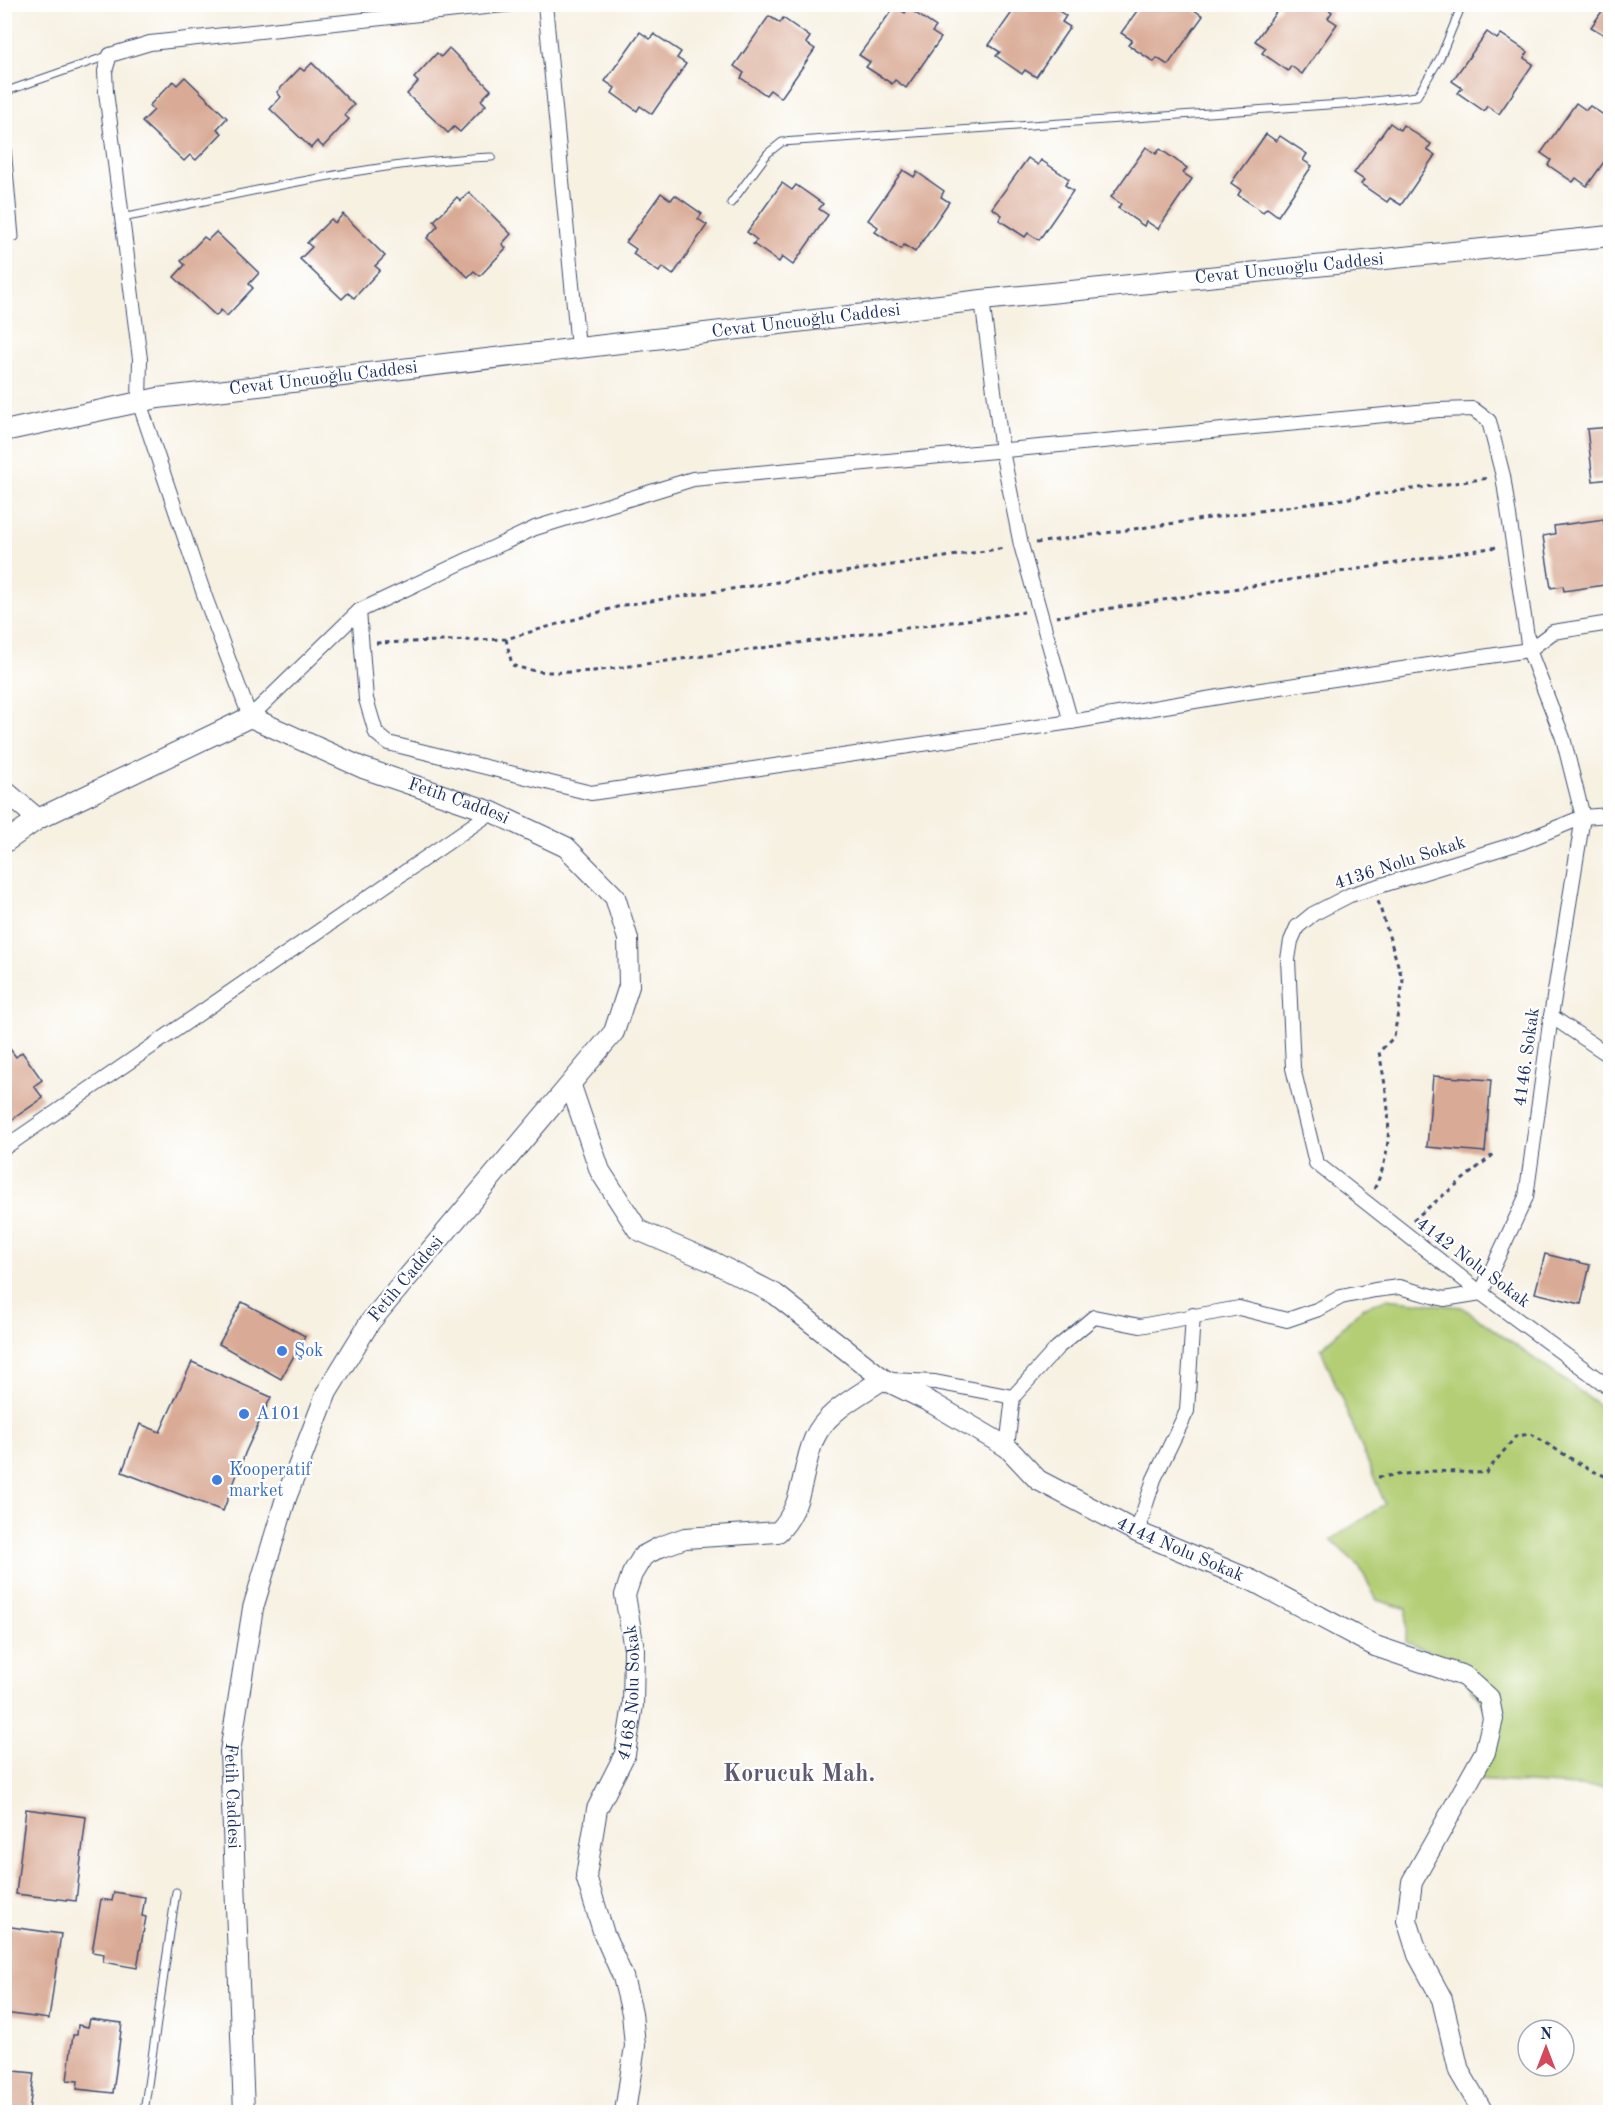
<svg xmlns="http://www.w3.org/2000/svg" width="1615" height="2117" viewBox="0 0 1615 2117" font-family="'Old Standard TT',serif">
<rect width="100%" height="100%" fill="#fff"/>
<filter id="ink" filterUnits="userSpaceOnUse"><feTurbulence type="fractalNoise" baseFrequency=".0167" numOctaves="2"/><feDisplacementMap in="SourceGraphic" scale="12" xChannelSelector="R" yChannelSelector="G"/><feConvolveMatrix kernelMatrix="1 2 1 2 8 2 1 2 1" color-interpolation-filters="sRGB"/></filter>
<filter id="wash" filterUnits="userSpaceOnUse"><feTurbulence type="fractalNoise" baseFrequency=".008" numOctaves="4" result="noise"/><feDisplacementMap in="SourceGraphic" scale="24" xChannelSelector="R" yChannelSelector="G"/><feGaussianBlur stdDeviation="1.35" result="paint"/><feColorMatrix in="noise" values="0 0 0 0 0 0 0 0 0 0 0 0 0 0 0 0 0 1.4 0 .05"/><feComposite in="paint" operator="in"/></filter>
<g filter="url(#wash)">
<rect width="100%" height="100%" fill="#f7f1e2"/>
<!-- green -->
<polygon fill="#b3ce74" stroke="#677e69" stroke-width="1.5" points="1386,1299 1462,1307 1610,1413 1610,1788 1476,1780 1496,1723 1452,1662 1406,1642 1407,1609 1377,1600 1359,1566 1331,1540 1385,1504 1321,1349 1362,1308"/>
<g id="blocks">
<!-- building -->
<g fill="#d9aa95">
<polygon points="1018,4 1049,4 1066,16 1062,22 1070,27 1036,77 1025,70 1022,74 996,56 1000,52 989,45"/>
<polygon points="1142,4 1197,4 1194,10 1203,16 1168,65 1157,58 1154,62 1128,45 1132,40 1121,33"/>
<polygon points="1282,4 1320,4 1332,12 1328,18 1337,24 1302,74 1291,66 1288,71 1262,53 1266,48 1255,41"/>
<polygon points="1607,4 1611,4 1611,39 1591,27"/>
<polygon points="895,6 905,13 908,8 936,27 932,32 941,38 906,88 895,80 892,84 866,67 870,62 859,55"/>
<polygon points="769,16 780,23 783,18 810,37 806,43 815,49 781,98 770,90 766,95 741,78 744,73 734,66"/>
<polygon points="640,32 650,39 654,34 681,52 677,58 686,64 652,114 640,106 637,111 612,93 615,88 605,81"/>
<polygon points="1487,32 1497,39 1501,34 1528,52 1524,58 1533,64 1499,114 1487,106 1484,111 1458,93 1462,88 1452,81"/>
<polygon points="449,48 491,90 481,100 486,105 460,132 454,127 448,133 407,94 418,82 414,78 437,53 441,57"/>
<polygon points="312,63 354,105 344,115 349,119 323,147 317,141 311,148 270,109 281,97 277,92 300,68 304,71"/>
<polygon points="185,77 227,118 217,129 222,133 196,160 190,155 184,161 142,122 154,110 149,106 173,81 177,85"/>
<polygon points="1576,103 1586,110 1590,106 1611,120 1611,152 1587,186 1576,178 1573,182 1548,165 1551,160 1541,153"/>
<polygon points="1390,123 1400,130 1403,125 1431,144 1427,150 1435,155 1401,205 1390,198 1387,202 1361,184 1364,180 1354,173"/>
<polygon points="1266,134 1276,141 1280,136 1307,154 1303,160 1312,166 1278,216 1267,208 1263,212 1238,195 1241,190 1231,183"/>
<polygon points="1146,147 1156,154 1160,149 1187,168 1183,173 1192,179 1158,229 1146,221 1144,226 1118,208 1121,204 1111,197"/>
<polygon points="1028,158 1038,165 1041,160 1069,179 1065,185 1073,191 1039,240 1028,233 1025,237 999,220 1002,215 992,208"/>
<polygon points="903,170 914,177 917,172 944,191 941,197 949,202 915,252 904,245 901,249 875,232 878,227 868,220"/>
<polygon points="782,183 792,190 796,185 823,204 819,209 828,215 793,265 782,257 779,262 753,244 757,240 747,232"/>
<polygon points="469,192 511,234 502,244 506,248 480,276 474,271 468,277 427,238 438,226 434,221 457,197 461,201"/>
<polygon points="661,193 671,200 675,195 702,214 698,219 707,225 673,275 662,267 659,272 633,254 636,249 626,242"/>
<polygon points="343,214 385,256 375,266 380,270 354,298 348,293 342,299 300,259 312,247 307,243 331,219 335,223"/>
<polygon points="216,232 259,273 249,284 253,288 227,316 221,310 216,316 174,277 185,265 181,261 204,237 208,240"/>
<polygon points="1611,427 1611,479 1593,481 1587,429"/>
<polygon points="1604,519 1604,524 1611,523 1611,584 1564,591 1563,586 1551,588 1543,536 1555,534 1554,526"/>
<polygon points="4,1041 16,1057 22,1052 42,1080 34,1086 43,1098 4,1125"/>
<polygon points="1433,1076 1491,1080 1485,1152 1427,1147"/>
<polygon points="1545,1254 1590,1265 1581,1304 1535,1293"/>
<polygon points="242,1302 305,1336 281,1379 219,1344"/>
<polygon points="192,1362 271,1397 246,1451 223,1511 122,1472 140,1424 160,1432"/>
<polygon points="26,1809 86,1817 76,1901 16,1894"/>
<polygon points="114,1892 145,1897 142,1916 146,1917 137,1968 103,1962 104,1954 92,1952 101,1899 112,1901"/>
<polygon points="4,1926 61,1934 49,2019 4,2013"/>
<polygon points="90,2019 122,2023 113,2093 77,2089 78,2081 67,2080 73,2035 77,2035 78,2025 88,2027"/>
<polygon points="4,2070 34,2073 29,2112 4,2112"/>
</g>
</g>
</g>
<g filter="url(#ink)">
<use href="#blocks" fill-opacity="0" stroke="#3c4c72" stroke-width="1.5"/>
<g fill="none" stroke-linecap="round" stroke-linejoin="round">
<defs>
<g id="lane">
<polyline points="4,92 110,55"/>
<polyline points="4,114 15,237 4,239"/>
<polyline points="731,203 768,153 782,142 1357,103 1417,96 1440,58 1462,5"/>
<path d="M122 218C244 194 367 162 492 157"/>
<polyline points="144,2112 176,1892"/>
</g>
<g id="street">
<polyline points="513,4 150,43 110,55 105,71 106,92 140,359 139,402 205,597 250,717 359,611 535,528 693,479 1439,410 1473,409 1489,421 1503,476 1529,650 1563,738 1583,817 1551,1016 1526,1197 1481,1293 1444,1299 1399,1287 1375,1290 1341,1297 1319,1309 1287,1320 1239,1308 1140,1326 1094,1317 1057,1348 1013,1397 935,1382 891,1380"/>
<polyline points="545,4 578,347"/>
<polyline points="1458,4 1467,4"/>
<polyline points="982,300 1002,451 1021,545 1071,722"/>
<polyline points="359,611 366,699 376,733 388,743 591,793 1071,722 1248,692 1529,650 1553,632 1610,623"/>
<polyline points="1610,815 1583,817 1522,842 1350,895 1313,914 1297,927 1291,941 1288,959 1293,1068 1316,1163 1481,1293 1610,1388"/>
<polyline points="1551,1016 1610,1056"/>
<polyline points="4,1148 492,812"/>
<polyline points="1007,1447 1013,1397"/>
<polyline points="1137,1532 1154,1479 1187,1411 1193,1315"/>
</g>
<g id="secondary">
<path id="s1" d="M4 431 158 398 982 300 1610 236"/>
<polyline points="4,790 38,819"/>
<path id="s2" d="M4 843 38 819 250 717 363 768 492 812 566 847 615 897 628 939 629 986 614 1032 370 1322 327 1392 286 1498 253 1608 230 1752 244 2112"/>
<path id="s3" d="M571 1086 600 1171 638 1230 713 1262 775 1294 883 1379 932 1403 1007 1447 1038 1480 1137 1532 1253 1581 1375 1646 1464 1676 1489 1698 1493 1719 1485 1752 1412 1882 1407 1920 1418 1955 1442 1999 1459 2071 1483 2112"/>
<path id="s4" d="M625 2112 635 2046 632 2013 623 1977 604 1934 586 1876 597 1809 625 1754 633 1705 634 1649 625 1595 632 1574 643 1556 660 1547 685 1538 778 1532C804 1507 801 1470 814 1439 826 1411 860 1395 883 1379"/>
</g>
</defs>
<!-- lane casing -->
<use href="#lane" stroke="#3c4c72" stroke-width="9"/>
<!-- street casing -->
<use href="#street" stroke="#3c4c72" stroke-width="16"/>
<!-- secondary casing -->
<use href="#secondary" stroke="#3c4c72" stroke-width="22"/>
<!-- path -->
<g stroke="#3c4c72" stroke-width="3" stroke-dasharray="4.5 4.5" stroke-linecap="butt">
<polyline points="1036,543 1489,478"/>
<polyline points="1056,617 1497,547"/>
<path d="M506 639 512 665C539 675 566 672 594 671L1024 612"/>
<polyline points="376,643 506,639 624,605 1005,548"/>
<path d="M1374 1189C1397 1145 1388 1098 1379 1052L1394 1037 1403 981 1378 901"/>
<polyline points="1413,1220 1494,1154"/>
<polyline points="1378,1477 1431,1471 1486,1473 1516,1436 1531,1434 1588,1469 1610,1478"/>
</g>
<!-- lane -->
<use href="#lane" stroke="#fff" stroke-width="7"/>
<!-- street -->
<use href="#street" stroke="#fff" stroke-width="14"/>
<!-- secondary -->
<use href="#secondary" stroke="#fff" stroke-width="20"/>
</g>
</g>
<!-- markers -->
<g fill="#3f7fe0" stroke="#fff" stroke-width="2">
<circle cx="282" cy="1351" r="6"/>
<circle cx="244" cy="1414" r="6"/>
<circle cx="217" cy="1480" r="6"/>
</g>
<g text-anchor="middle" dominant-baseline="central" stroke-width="4.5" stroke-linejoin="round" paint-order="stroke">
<!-- street labels -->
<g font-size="18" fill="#1b2f5e" stroke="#fff">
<text stroke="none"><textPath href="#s1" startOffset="1296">Cevat Uncuoğlu Caddesi</textPath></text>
<text stroke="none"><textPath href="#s1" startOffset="810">Cevat Uncuoğlu Caddesi</textPath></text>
<text stroke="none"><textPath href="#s1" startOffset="324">Cevat Uncuoğlu Caddesi</textPath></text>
<text stroke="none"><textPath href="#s2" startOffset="502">Fetih Caddesi</textPath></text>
<text transform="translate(1400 863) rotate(-18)">4136 Nolu Sokak</text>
<text transform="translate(1527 1057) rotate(-82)">4146. Sokak</text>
<text transform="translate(1473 1263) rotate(37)">4142 Nolu Sokak</text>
<text transform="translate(406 1279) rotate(-50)">Fetih Caddesi</text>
<text stroke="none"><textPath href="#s3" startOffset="794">4144 Nolu Sokak</textPath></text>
<text stroke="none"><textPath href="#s4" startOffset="436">4168 Nolu Sokak</textPath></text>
<text stroke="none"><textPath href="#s2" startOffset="1708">Fetih Caddesi</textPath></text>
</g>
<!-- shop labels -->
<g font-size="18" fill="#366cbe" stroke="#fff" text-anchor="start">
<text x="294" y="1351">Şok</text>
<text x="256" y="1414">A101</text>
<text x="229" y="1470">Kooperatif<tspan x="229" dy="21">market</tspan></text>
</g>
<!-- district labels -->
<g font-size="24" font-weight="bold" fill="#5e5a71" stroke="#fff">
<text x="799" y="1775">Korucuk Mah.</text>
</g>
</g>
<!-- margin -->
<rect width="1615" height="2117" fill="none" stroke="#fff" stroke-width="24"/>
<!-- north arrow -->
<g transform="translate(1546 2048)"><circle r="28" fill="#ffffff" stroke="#a4acbf" stroke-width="1.5"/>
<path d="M0-4.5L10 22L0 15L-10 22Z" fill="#d1495b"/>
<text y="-9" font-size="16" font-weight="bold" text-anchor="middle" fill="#1b2f5e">N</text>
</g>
</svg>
